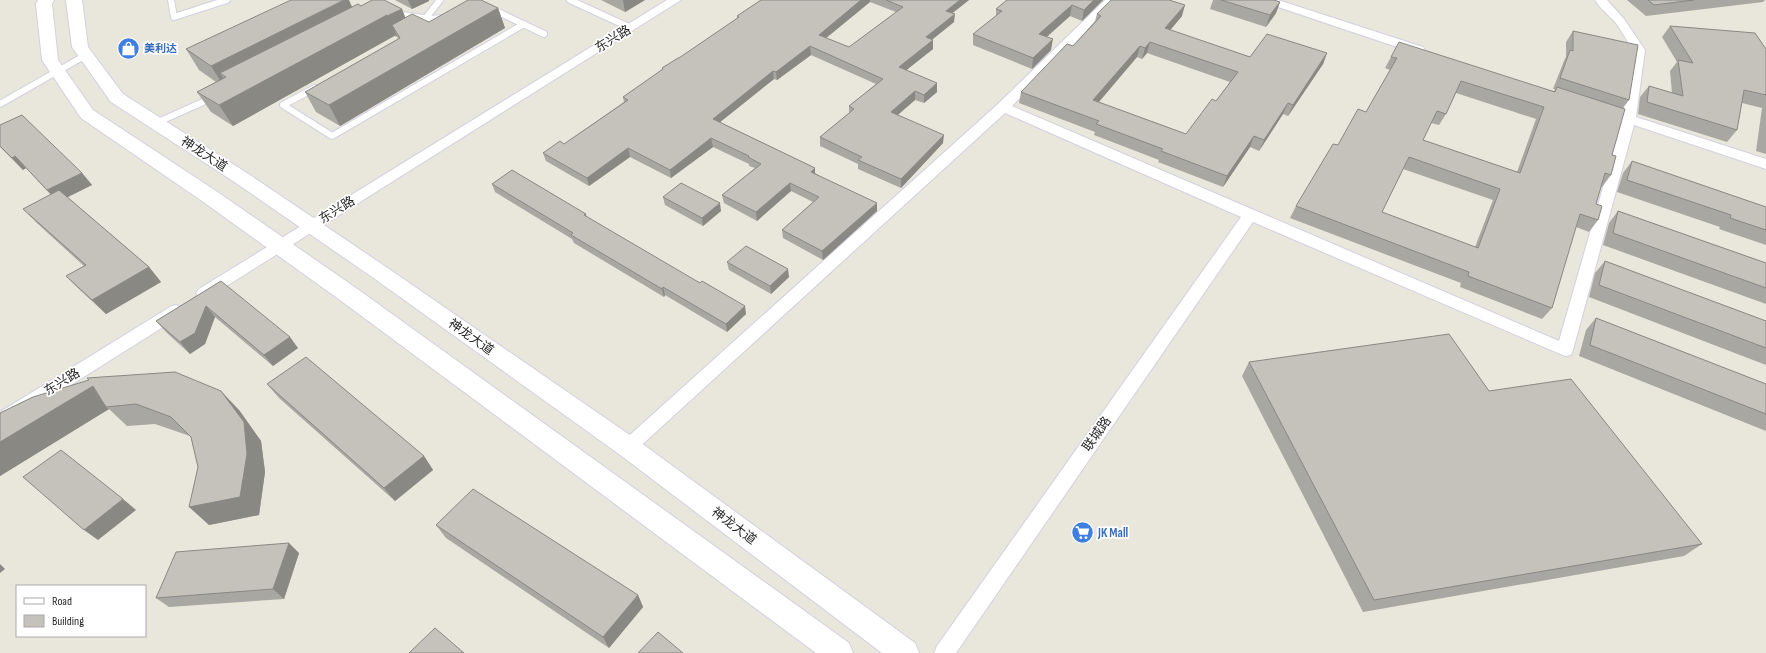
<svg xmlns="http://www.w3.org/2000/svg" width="1766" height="653" viewBox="0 0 1766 653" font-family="'Sofia Sans Condensed','Noto Sans SC',sans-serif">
<rect width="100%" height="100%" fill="#e9e6db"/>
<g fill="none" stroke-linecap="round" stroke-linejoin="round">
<defs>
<g id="service">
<polyline points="171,0 174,17 227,0"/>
<polyline points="570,0 631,28"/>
<polyline points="489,13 498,12 544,34"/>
<polyline points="395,14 430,19 445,18"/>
<polyline points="426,18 440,0"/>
<polyline points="315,88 283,105 332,136 524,24"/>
<polyline points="0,104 86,55"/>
<polyline points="156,123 214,97"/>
</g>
<g id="minor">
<polygon points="667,0 681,0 209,297 204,299 199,297 196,293 199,289"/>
<polygon points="1105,0 1118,0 1012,106 1559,341 1622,121 1615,119 1613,116 1615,113 1623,113 1633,50 1616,23 1600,7 1595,0 1607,0 1624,19 1645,50 1636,117 1766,159 1766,169 1634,125 1573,350 1571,355 1565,356 1253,222 956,653 934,653 937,646 1241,217 1005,113 634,452 628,454 622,452 619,447 622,442 998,104"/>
<polygon points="1261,0 1278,0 1423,47 1425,50 1423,53 1415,53 1263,2"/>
<polygon points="176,305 182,307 184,311 182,315 6,426 0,428 0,412 170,307"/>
</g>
<g id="secondary">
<polygon points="38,0 54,0 52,4 58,60 93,110 216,191 356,288 849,643 853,653 816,653 340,300 202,201 81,118 42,60 36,4"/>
<polygon points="66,0 82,0 88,47 123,94 247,173 389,269 637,440 915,643 919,653 882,653 619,454 375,279 233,181 111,102 72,47"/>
</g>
</defs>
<!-- service casing -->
<use href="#service" stroke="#d1d1e0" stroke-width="8"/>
<!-- minor casing -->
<use href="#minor" stroke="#d1d1e0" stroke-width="2"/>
<!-- secondary casing -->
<use href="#secondary" stroke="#d1d1e0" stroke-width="2"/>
<!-- service -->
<use href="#service" stroke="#fff" stroke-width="6"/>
<!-- minor -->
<use href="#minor" fill="#fff" fill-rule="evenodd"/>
<!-- secondary -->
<use href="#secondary" fill="#fff" fill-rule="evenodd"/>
</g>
<!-- wall -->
<g fill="#a9a7a1" fill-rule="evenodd">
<polygon points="395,0 429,0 429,1 412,9"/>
<polygon points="601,0 645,0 625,12"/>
<path d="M761 0H969L952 13 954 22 932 40H933V49L906 70 937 92 924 103 915 100 897 115 943 143 901 188 858 169V164L820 146V137L849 113V106L876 84 811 55 777 80 774 79 720 122 815 168V173L877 211 823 260 783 238 782 230 813 202 791 191 757 221 724 203 722 195 755 168 749 166V164L713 147 671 178 630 157 589 186 546 161 543 153 564 144 624 102 623 97 662 70V68L679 58 737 19V16ZM870 2 896 12 849 47 826 38Z"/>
<polygon points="1007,0 1103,0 1082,21 1070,16 1047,37 1051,50 1032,69 973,45 973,34 996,16 996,9"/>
<polygon points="1213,0 1274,0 1280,2 1276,13 1266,27 1210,9"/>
<polygon points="1627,0 1765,0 1763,2 1646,16"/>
<polygon points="361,6 402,9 405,18 429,22 498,8 505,28 340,126 316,112 305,92 398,39 397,36 396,37 396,35 233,126 211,112 197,92 216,82 199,70 186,49 352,7"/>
<path d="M1097 14 1182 16 1170 30 1250 57 1327 53 1323 64 1288 116 1283 114 1259 151 1250 147 1223 187 1158 162 1159 160 1094 135 1095 132 1019 103 1021 92 1073 46 1095 21ZM1147 53 1230 82 1216 101 1186 134 1099 102 1137 57 1142 59Z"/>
<polygon points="1670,26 1766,49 1766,154 1756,151 1762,108 1742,103 1737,130 1727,142 1638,114 1640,97 1649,86 1672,93 1670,71 1677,62 1662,37"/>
<path d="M1573 31 1629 100 1623 108 1612 155 1611 175 1602 187H1601L1596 204 1598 220 1589 232 1576 227 1552 308 1542 319 1460 287 1461 283 1290 218 1296 206 1338 145 1366 112 1390 70 1385 68 1391 57 1554 91 1555 89H1553L1564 61 1566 57V42ZM1456 93 1536 119 1517 172 1423 140 1431 123 1439 125 1446 114ZM1403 169 1493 200 1475 247 1382 212Z"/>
<polygon points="0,125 82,173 92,185 67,197 149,267 161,282 106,314 81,291 66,276 84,266 38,224 23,209 51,195 26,168 23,170 0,147"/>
<polygon points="1632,161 1766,207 1766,245 1719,229 1720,227 1617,192 1623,173"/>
<polygon points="492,184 586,214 587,217 746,314 727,332 665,295 664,297 574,243 572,239 495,192"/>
<polygon points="663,197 721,211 703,226 665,205"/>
<polygon points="1618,211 1766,263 1766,304 1603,245 1609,223"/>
<polygon points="1605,261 1766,321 1766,365 1589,297 1595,273"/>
<polygon points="727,262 789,277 771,294 729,270"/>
<polygon points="221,281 298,348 273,366 215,317 205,344 190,354 167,333 156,321"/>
<polygon points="1596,318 1766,384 1766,431 1579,356 1586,330"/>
<polygon points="1249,362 1489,391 1702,544 1684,556 1363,612 1242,376"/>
<polygon points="267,384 424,456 433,470 395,501 279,398"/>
<polygon points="33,397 239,410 261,441 265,472 259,515 209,525 198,467 191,438 190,436 155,424 127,426 109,409 0,476 0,413"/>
<polygon points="436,525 638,595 643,607 609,648 446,538"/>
<polygon points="299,553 284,599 169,607 156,598"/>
</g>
<!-- shaded-wall -->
<g fill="#8a8883">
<polygon points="344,0 349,0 357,18 220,73 228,85 224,87 211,66"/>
<polygon points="408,0 429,0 429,1 412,9"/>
<polygon points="623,0 645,0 625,12"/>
<polygon points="861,0 870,0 870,2 820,43 819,35"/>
<polygon points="960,0 969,0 945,19 946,11"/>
<polygon points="1094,0 1103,0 1082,21 1084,10"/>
<polygon points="1280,2 1276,13 1266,27 1270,15"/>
<polygon points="1072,5 1070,16 1037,45 1039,34"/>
<polygon points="1185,5 1182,16 1162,40 1165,28"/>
<polygon points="498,8 505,28 340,126 329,105"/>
<polygon points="402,9 410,29 392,25 397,36 396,37 387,16"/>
<polygon points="955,14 954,22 925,45 926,37"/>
<polygon points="387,15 396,35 233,126 219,105"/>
<polygon points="1053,39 1051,50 1032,69 1033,58"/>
<polygon points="933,40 933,49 899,76 899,67"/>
<polygon points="1150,42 1147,53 1142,59 1145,48"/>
<polygon points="810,46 811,55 777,80 776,72"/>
<polygon points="1140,46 1137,57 1091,111 1093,100"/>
<polygon points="1327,53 1323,64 1288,116 1293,105"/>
<polygon points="773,71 774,79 714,127 713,119"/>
<polygon points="937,83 937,92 924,103 924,95"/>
<polygon points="915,91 915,100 891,121 891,112"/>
<polygon points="1288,103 1283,114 1259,151 1264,140"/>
<polygon points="944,135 943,143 901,188 901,179"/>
<polygon points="1254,136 1250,147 1223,187 1227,176"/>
<polygon points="711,138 713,147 671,178 670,170"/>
<polygon points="628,148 630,157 589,186 587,178"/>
<polygon points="15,156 26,168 23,170 12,158"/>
<polygon points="815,168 815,176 811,172"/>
<polygon points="82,173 92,185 58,202 47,190"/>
<polygon points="790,183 791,191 757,221 756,212"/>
<polygon points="720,203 721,211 703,226 702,218"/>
<polygon points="877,203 877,211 823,260 822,251"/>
<polygon points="149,267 161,282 106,314 92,300"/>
<polygon points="788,269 789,277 771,294 770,286"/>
<polygon points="663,287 665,295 664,297 662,289"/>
<polygon points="206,306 215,317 205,344 190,354 180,342"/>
<polygon points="745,306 746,314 727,332 726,324"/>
<polygon points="290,337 298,348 273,366 264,355"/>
<polygon points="93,386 106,407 109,409 0,476 0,442"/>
<polygon points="221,391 239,410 261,441 265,472 259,515 209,525 189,507"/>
<polygon points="424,456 433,470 395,501 384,488"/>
<polygon points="123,499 136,510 98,540 84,530"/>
<polygon points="289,543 299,553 284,599 273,589"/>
<polygon points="0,564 5,569 0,573"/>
<polygon points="638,595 643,607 609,648 603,637"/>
</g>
<!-- building -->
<g fill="#c5c2bb" stroke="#8a8883" fill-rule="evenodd">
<polygon points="291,0 344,0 211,66 186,49"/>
<polygon points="372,0 384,0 402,9 387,16 387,15 219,105 197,92 226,77 220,73 358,4 361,6"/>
<polygon points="468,0 481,0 498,8 329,105 305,92 400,38 392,25 412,14 429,22"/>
<polygon points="761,0 861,0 819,35 849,47 903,7 886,0 960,0 946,11 955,14 926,37 933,40 899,67 937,83 924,95 915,91 891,112 944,135 901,179 858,160 862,157 820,137 854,109 849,106 883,79 810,46 776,72 773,71 713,119 815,168 811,172 877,203 822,251 782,230 819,197 790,183 756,212 722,195 761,164 748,157 749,156 711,138 670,170 628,148 587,178 543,153 560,141 564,144 628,100 623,97 663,69 662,68 678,58 679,58 739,17 737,16"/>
<polygon points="1007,0 1094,0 1084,10 1072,5 1039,34 1053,39 1033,58 973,34 1002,11 996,9"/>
<path d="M1111 0H1169L1185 5 1165 28 1250 57 1267 34 1327 53 1293 105 1288 103 1264 140 1254 136 1227 176 1161 151 1163 149 1096 124 1099 121 1021 92 1067 44 1073 46 1101 16 1097 14ZM1150 42 1238 72 1216 101 1212 99 1186 134 1093 100 1140 46 1145 48Z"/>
<polygon points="1221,0 1274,0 1280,2 1270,15"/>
<polygon points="1648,0 1694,0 1654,5"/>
<polygon points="1670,26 1755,33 1766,49 1766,95 1744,90 1737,130 1647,102 1649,86 1683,96 1678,60 1693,63"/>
<polygon points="1573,31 1638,45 1629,100 1560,78 1570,50 1573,51"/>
<path d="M1399 42 1555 92 1557 87 1625 109 1612 155 1616 156 1611 175 1605 173 1596 204 1602 206 1598 220 1580 214 1552 308 1468 276 1469 272 1296 206 1333 144 1338 145 1358 109 1366 112 1397 58 1391 57ZM1461 81 1544 107 1520 173 1423 140 1437 111 1446 114ZM1409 157 1500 189 1478 248 1382 212Z"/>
<polygon points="22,115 82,173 47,190 15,156 12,158 0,146 0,125"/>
<polygon points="1632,161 1766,207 1766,230 1730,218 1731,215 1627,180"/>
<polygon points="512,170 586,214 584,215 700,283 702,281 745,306 726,324 663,287 662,289 571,235 573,233 492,184"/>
<polygon points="681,183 720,203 702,218 663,197"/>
<polygon points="59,190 149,267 92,300 66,276 86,265 23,209"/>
<polygon points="1618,211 1766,263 1766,288 1613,233"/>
<polygon points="746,246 788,269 770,286 727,262"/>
<polygon points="1605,261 1766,321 1766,348 1599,285"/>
<polygon points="221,281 290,337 264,355 206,306 195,333 180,342 156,321"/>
<polygon points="1596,318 1766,384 1766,414 1590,345"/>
<polygon points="1449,334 1489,391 1571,379 1702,544 1374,600 1249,362"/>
<polygon points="306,357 424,456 384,488 267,384"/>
<polygon points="175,372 221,391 244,422 247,454 240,497 189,507 198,467 191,437 171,417 136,404 106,407 93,386 0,442 0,413 33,397 89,380 87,378"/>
<polygon points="61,450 123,499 84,530 23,477"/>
<polygon points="473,489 638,595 603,637 436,525"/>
<polygon points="289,543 273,589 156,598 176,552"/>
<polygon points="435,628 464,653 409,653"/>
<polygon points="658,632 683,653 638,653"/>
</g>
<!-- icons -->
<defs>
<symbol id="shop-disc" viewBox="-11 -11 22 22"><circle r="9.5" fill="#3f7fe0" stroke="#fff"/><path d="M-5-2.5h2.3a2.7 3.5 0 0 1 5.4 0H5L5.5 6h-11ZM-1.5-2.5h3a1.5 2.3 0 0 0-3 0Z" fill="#fff"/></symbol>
<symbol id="supermarket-disc" viewBox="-11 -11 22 22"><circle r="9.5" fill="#3f7fe0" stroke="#fff"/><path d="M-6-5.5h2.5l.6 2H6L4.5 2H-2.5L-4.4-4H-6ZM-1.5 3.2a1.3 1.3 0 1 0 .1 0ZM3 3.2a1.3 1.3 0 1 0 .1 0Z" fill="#fff"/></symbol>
</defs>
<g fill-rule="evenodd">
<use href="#shop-disc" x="116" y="36" width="25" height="25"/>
<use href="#supermarket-disc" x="1070" y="520" width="25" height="25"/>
</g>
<g text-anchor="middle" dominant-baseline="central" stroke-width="3.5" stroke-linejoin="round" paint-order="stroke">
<!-- far-shop labels -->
<g font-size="11" font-weight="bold" fill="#366cbe" stroke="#fff" text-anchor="start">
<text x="144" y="48">美利达</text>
</g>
<!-- street labels -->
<g font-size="13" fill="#282828" stroke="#fff">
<text transform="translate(613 39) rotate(-32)">东兴路</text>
<text transform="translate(204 154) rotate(33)">神龙大道</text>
<text transform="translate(337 210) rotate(-32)">东兴路</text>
<text transform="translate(471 337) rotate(35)">神龙大道</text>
<text transform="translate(62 382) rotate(-32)">东兴路</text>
<text transform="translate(1097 434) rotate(-55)">联城路</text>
<text transform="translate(734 526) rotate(37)">神龙大道</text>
</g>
<!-- shop labels -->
<g font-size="13" font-weight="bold" fill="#366cbe" stroke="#fff" text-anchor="start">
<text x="1098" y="533">JK Mall</text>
</g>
</g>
<!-- legend -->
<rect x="16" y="585" width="130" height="52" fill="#ffffff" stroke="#a9a9a9"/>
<rect x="24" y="598" width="20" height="6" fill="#ffffff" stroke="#a9a9a9"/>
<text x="52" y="605" font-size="12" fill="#282828">Road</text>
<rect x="24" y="615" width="20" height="12" fill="#c5c2bb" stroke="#a9a9a9"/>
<text x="52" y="625" font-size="12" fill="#282828">Building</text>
</svg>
